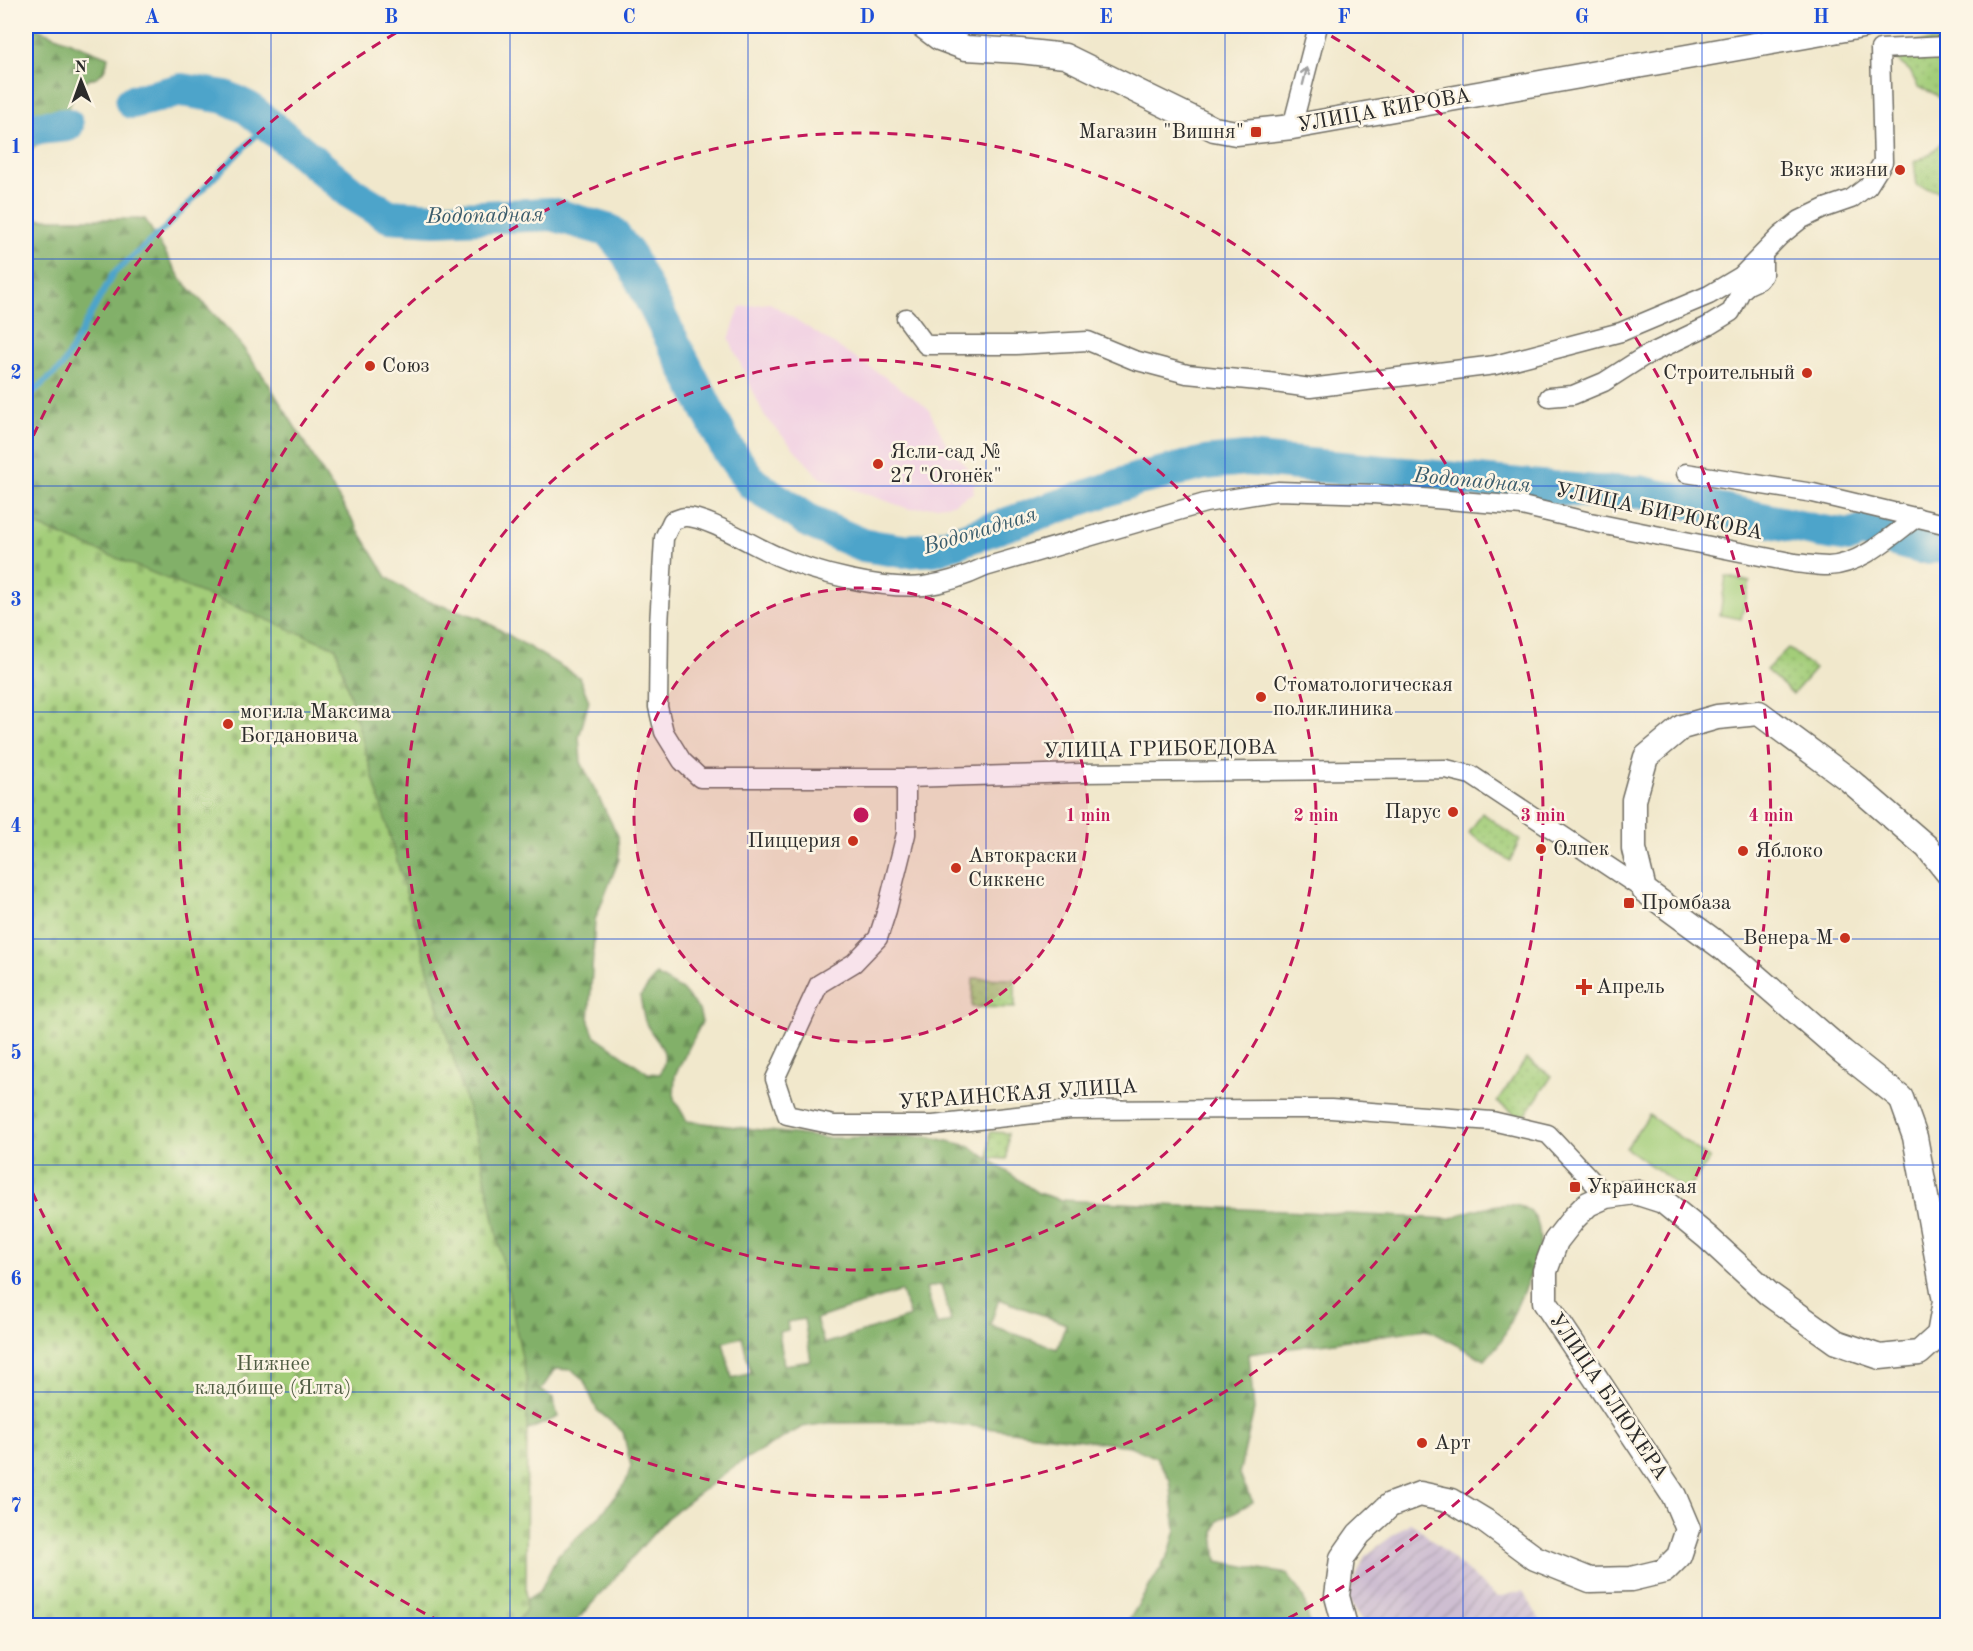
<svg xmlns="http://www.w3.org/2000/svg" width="1973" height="1651" viewBox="0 0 1973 1651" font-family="'Old Standard TT',serif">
<defs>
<pattern id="industrial-furrows" width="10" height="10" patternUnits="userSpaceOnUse" patternTransform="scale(1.5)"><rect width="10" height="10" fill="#cebed1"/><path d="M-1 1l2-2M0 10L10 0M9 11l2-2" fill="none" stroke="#b1a3b4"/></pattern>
<pattern id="forest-firs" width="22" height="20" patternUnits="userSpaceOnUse" patternTransform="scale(1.5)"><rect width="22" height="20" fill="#82b069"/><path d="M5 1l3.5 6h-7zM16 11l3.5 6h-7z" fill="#6b8f57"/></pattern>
<pattern id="cemetery-stones" width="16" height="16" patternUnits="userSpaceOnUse" patternTransform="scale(1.5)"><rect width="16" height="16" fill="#a3cd79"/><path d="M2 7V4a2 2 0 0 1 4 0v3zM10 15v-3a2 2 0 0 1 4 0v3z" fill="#8cb069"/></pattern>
<pattern id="park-dots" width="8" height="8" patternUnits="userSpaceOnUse" patternTransform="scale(1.5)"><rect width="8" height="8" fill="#a3cd79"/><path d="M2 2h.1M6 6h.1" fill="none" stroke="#8cb069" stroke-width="1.8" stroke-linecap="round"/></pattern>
</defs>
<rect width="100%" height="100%" fill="#fcf5e5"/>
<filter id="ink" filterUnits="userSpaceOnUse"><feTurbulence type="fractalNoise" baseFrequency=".0167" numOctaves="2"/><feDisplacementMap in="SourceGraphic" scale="12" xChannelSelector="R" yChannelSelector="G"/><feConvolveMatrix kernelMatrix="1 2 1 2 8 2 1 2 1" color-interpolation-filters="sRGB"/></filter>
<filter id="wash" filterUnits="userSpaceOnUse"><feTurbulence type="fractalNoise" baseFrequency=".008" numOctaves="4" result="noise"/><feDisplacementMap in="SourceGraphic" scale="24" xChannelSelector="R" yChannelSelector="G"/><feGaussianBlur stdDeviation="1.35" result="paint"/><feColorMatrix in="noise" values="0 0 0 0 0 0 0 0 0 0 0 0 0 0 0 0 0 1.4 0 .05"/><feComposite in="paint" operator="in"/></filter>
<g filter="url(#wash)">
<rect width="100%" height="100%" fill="#f1e8cc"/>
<!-- built -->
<polygon fill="#f1d0e3" points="770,303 888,379 928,408 945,441 975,477 973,493 953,504 909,509 819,477 764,415 729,339 740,307"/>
<!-- industrial -->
<polygon fill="url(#industrial-furrows)" points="1411,1522 1497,1597 1523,1591 1543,1625 1365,1625 1347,1598 1365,1556"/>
<!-- green -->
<g fill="#a3cd79" stroke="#677c52" stroke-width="1.5">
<polygon points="1726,576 1750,582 1741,619 1720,615"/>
<polygon points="1649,1115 1710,1159 1687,1191 1626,1148"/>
</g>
<!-- forest -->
<g fill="url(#forest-firs)" stroke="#566e4a" stroke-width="1.5" fill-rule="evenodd">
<path d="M26 26H30L108 57C106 78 93 79 77 83L66 118 26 155Z"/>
<path d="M26 215 37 219H145L181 279 236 338 268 383 387 577 418 598 480 618 579 677 589 701 579 737 581 762 618 836 619 859 595 920 589 1022 594 1035 648 1073 660 1074C673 1046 654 1043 645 1021 643 1014 642 1005 640 997L656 975 682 990 699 1010 702 1022 675 1075 674 1099 687 1121 826 1138 927 1136 969 1146 1038 1193 1061 1200 1449 1219C1467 1211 1479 1208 1498 1205 1535 1201 1543 1222 1539 1255L1502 1340 1485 1360 1426 1329 1249 1354 1254 1410 1239 1474 1253 1502 1218 1521 1214 1532 1217 1561 1287 1574 1303 1596 1310 1625H1126L1169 1554 1176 1530 1170 1480 1157 1458 1130 1446 939 1422 827 1423 802 1427 733 1467 667 1518 573 1625H500L501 1616 540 1591 558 1555 600 1516 626 1482 631 1466 623 1432 597 1410 583 1379 572 1370 555 1369 541 1390 553 1398 558 1417 503 1441 26 1626ZM941 1284 951 1321 937 1325 926 1288ZM901 1291 910 1317 824 1344 816 1319ZM999 1299 1066 1324 1057 1349 990 1325ZM804 1319 811 1361 784 1365 779 1332 788 1330 787 1322ZM742 1337 751 1373 732 1378 723 1342Z"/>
</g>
<!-- cemetery -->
<polygon fill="url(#cemetery-stones)" stroke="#677c52" stroke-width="1.5" points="26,521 336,648 480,1151 527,1382 526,1610 514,1625 26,1625"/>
<!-- park -->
<g fill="url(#park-dots)" stroke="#677c52" stroke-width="1.5">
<polygon points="1947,41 1947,105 1935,94 1918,87 1910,71 1895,59 1916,42"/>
<polygon points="1947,135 1947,193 1917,186 1914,162 1931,154"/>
<polygon points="1788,648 1815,669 1793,694 1766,670"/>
<polygon points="1482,813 1520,840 1510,861 1469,833"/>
<polygon points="973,978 1015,979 1015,1008 972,1007"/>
<polygon points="1526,1059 1552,1076 1523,1119 1497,1102"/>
<polygon points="990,1132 1008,1133 1007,1159 989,1158"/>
</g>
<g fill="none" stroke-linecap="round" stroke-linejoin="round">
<!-- stream -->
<polyline stroke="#4da4ca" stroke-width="6" points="26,398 62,367 113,274 165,228 267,124"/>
<!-- river -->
<g stroke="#4da4ca" stroke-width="34">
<polyline points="132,102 182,90 225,97 248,108 353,194 389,216 435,219 552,214 610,231 628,254 727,448 752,483 812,523 863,545 902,551 935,549 1138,479 1205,463 1246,459 1594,492 1640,492 1817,531 1849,536 1862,531 1920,547 1948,546"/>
<polyline points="26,129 67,125"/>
</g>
</g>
</g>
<g filter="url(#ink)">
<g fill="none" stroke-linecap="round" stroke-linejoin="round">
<defs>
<g id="minor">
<polyline points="1292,127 1318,26"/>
<polyline points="906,318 926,345 1016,345 1088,341 1134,360 1187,374 1268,382 1310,388 1495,365 1621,332 1709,295 1741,276 1780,236 1800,220 1825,208 1851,199 1868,186 1883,162 1880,49 1948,46"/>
<polyline points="1549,397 1573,395 1604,382 1643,357 1708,326 1731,312 1741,291 1748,285 1759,280 1763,275 1763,255"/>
<polyline points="1686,473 1813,493 1948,525"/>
<polyline points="906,778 906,834 887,910 878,938 854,963 819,984 775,1079 787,1115 834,1125 933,1125 1071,1110 1275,1109 1331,1109 1492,1121 1548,1134 1606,1196"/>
<path d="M1644 890 1471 775 1446 769 1081 773 906 778H700L682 761 664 732 658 707 659 625 664 538 672 521C676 520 681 517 685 517 706 516 755 547 777 556 815 573 882 590 924 586 946 583 966 576 985 567L1205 503 1278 491 1374 494 1522 506 1590 522 1795 563C1806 564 1817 566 1828 566 1861 565 1891 536 1917 517"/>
</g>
<g id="major">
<polyline points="923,26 939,38 966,48 1020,51 1065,56 1214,129 1236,133 1292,127 1862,26"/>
<polyline points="1345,1626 1337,1596 1342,1558 1359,1534 1390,1505 1420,1494 1452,1501 1485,1521 1535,1558 1590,1580 1631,1579 1664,1571 1679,1556 1688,1529 1674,1496 1545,1302 1545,1271 1556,1241 1574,1218 1588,1204 1606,1196 1635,1192 1663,1201 1707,1237 1769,1294 1836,1342 1880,1357 1919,1353 1939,1335 1945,1301 1915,1137 1901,1098 1843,1052 1723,948 1644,890 1634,849 1634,800 1646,757 1682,727 1717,717 1759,713 1848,779 1927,847 1948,873"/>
</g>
</defs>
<!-- minor casing -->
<use href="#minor" stroke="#706d63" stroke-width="21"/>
<!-- major casing -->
<use href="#major" stroke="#706d63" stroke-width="27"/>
<!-- minor -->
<use href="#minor" stroke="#fff" stroke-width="18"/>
<!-- major -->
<use href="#major" stroke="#fff" stroke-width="24"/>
</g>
<!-- one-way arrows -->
<defs><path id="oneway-shaft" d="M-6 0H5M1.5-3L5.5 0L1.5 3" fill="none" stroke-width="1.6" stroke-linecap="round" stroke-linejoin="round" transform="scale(1.5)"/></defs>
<use stroke="#a0a0a0" href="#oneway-shaft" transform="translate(1305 76) rotate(-76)"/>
</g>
<!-- grid -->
<path fill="none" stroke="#1d4ed8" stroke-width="1.5" stroke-opacity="0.55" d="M271 26V1626M510 26V1626M748 26V1626M986 26V1626M1225 26V1626M1463 26V1626M1702 26V1626M26 259H1948M26 486H1948M26 712H1948M26 939H1948M26 1165H1948M26 1392H1948"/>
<!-- distance rings -->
<circle cx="861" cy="815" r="227" fill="#c2185b" fill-opacity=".12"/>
<g fill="none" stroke="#c2185b" stroke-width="3" stroke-dasharray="10 8">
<circle cx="861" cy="815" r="227"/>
<circle cx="861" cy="815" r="455"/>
<circle cx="861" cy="815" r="682"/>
<path d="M441 1622A910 910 0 0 1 26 1178M26 452A910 910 0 0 1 406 27M1316 27A910 910 0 0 1 1281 1622"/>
</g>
<!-- markers -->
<g fill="#c8321e" stroke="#fcf5e5" stroke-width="2">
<rect x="1250" y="126" width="12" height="12" rx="3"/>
<circle cx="1900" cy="170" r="6"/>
<circle cx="370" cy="366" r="6"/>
<circle cx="1807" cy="373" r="6"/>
<circle cx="878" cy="464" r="6"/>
<circle cx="1261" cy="697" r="6"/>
<circle cx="228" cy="724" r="6"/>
<circle cx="1453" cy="812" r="6"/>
<circle cx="853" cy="841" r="6"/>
<circle cx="1541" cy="849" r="6"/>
<circle cx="1743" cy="851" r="6"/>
<circle cx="956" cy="868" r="6"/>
<rect x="1623" y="897" width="12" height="12" rx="3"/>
<circle cx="1845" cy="938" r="6"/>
<path d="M1581 978h6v6h6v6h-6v6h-6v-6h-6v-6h6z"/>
<rect x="1569" y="1181" width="12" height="12" rx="3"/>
<circle cx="1422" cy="1443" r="6"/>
</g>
<g text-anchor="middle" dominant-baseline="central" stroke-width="5" stroke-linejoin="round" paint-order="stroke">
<!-- street labels -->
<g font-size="21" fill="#2b2b2b" stroke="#fcf5e5">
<text transform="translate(1384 111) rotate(-10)">УЛИЦА КИРОВА</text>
<text transform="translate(1659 512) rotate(12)">УЛИЦА БИРЮКОВА</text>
<text transform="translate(1160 750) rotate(-1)">УЛИЦА ГРИБОЕДОВА</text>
<text transform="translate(1018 1095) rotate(-4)">УКРАИНСКАЯ УЛИЦА</text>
<text transform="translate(1608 1397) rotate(56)">УЛИЦА БЛЮХЕРА</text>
</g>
<!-- poi labels -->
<g font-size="21" fill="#2b2b2b" stroke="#fcf5e5" text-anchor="start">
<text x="1244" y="132" text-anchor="end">Магазин "Вишня"</text>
<text x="1888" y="170" text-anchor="end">Вкус жизни</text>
<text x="382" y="366">Союз</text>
<text x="1795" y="373" text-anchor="end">Строительный</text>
<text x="890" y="452">Ясли-сад №<tspan x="890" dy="24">27 "Огонёк"</tspan></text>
<text x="1273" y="685">Стоматологическая<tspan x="1273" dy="24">поликлиника</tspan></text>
<text x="240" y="712">могила Максима<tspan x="240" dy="24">Богдановича</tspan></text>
<text x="1441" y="812" text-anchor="end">Парус</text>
<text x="841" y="841" text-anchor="end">Пиццерия</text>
<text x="1553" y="849">Олпек</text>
<text x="1755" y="851">Яблоко</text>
<text x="968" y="856">Автокраски<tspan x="968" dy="24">Сиккенс</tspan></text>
<text x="1641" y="903">Промбаза</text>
<text x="1833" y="938" text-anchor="end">Венера М</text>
<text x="1596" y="987">Апрель</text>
<text x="1587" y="1187">Украинская</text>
<text x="1434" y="1443">Арт</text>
</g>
<!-- park labels -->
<g font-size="21" fill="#4f5c42" stroke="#fcf5e5">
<text x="273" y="1364">Нижнее<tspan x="273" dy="24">кладбище (Ялта)</tspan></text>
</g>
<!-- water labels -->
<g font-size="22" font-style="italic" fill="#395b6b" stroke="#fcf5e5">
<text transform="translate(485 216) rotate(-1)">Водопадная</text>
<text transform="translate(1472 481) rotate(5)">Водопадная</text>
<text transform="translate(980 531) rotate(-17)">Водопадная</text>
</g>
</g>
<circle cx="861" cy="815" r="9" fill="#c2185b" stroke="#fcf5e5" stroke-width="3"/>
<g font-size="18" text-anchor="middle" font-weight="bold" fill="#c2185b" stroke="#fcf5e5" stroke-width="5" stroke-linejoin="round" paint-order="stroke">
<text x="1088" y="821">1 min</text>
<text x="1316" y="821">2 min</text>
<text x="1543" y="821">3 min</text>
<text x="1771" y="821">4 min</text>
</g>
<!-- margin -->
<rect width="1973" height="1651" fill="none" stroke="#fcf5e5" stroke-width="66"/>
<!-- north arrow -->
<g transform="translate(81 81) rotate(359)" stroke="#fcf5e5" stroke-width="4.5" paint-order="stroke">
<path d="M0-4.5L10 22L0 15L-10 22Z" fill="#2b2b2b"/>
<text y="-9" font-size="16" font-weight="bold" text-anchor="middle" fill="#2b2b2b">N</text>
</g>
<rect x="33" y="33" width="1907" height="1585" fill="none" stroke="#1d4ed8" stroke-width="2"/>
<g font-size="20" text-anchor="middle" font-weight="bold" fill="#1d4ed8">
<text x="152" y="23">A</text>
<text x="391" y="23">B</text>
<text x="629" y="23">C</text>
<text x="867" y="23">D</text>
<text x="1106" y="23">E</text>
<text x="1344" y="23">F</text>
<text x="1582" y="23">G</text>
<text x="1821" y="23">H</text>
<text x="16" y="153">1</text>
<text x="16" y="379">2</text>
<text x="16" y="606">3</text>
<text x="16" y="832">4</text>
<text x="16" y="1059">5</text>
<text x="16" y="1285">6</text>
<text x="16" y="1512">7</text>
</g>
</svg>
